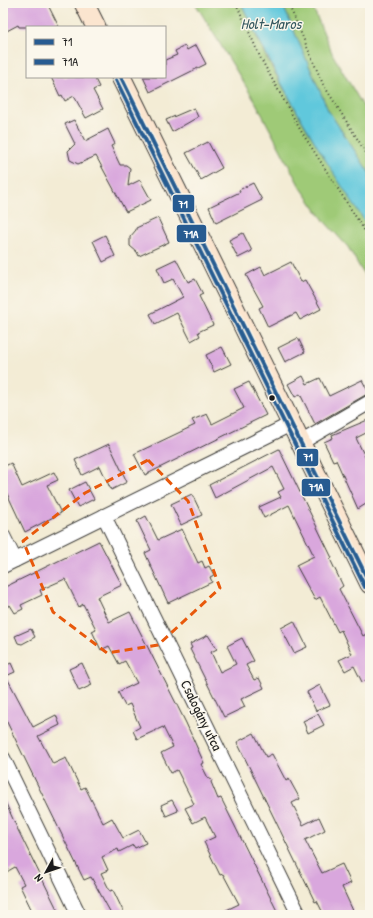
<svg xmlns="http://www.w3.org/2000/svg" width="373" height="918" viewBox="0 0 373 918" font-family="'Patrick Hand',sans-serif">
<rect width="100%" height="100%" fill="#fbf7ec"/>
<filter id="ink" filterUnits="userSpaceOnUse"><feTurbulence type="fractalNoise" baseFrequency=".025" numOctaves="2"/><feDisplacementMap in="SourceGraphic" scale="8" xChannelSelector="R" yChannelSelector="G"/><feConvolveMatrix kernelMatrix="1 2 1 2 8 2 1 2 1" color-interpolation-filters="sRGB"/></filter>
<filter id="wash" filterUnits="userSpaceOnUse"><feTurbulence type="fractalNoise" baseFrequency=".012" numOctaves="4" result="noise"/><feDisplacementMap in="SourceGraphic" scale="16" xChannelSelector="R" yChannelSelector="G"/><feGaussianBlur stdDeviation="0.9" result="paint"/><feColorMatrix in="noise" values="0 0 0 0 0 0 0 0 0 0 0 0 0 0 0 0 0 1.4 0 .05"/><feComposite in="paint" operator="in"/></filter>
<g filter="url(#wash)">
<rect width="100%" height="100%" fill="#f3ecd5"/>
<!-- green -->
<g fill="#9fca77" stroke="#5e734a">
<polygon points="195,3 241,3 266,57 307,130 370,229 370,285 348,247 325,222 299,185 256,103"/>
<polygon points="282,3 311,3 333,55 370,118 370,174 328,110"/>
</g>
<!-- water -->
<path fill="#60c8dc" stroke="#3e727c" d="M241 3H282L328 110 370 174V229C321 157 278 82 241 3Z"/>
<g id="blocks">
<!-- building -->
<g fill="#d9a7dd">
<polygon points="3,3 47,3 59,27 19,27 18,25 3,33"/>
<polygon points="196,45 206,64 150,92 143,77 165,77 165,60 177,55 175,51 185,46 187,50"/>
<polygon points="51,77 94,77 99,87 93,90 103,109 86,118 74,96 65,101 62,95 60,96"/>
<polygon points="194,108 198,117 172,132 166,120"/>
<polygon points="74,120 85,141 108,129 115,144 111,146 120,165 126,165 130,168 128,186 140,180 151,200 126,212 96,156 78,164 70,160 68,151 75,144 65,124"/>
<polygon points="208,142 222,168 201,180 186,153"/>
<polygon points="253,183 262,200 216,223 209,207 240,192 239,190"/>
<polygon points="158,218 169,242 139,256 137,252 130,246 130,237 136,230 136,228"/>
<polygon points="243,233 252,251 238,258 229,240"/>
<polygon points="105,235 115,256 103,262 93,241"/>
<polygon points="176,259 188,282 195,279 203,294 199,296 213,325 198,332 200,336 191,341 177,313 155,324 150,314 183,297 173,279 164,283 157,268"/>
<polygon points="291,262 301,282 305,280 321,309 300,320 296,313 268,327 259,308 263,306 246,275 261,267 265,275"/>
<polygon points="298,338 305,352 285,362 278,348"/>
<polygon points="222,347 231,364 214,372 206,355"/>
<polygon points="303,376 307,384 320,378 329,396 362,380 369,393 315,424 300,394 295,397 288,384"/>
<polygon points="249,382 266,415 145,475 134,454 195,425 192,420 207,414 212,424 244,408 234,389"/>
<polygon points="370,419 370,431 356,438 366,459 370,456 370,498 367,499 369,502 358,509 336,460 333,461 324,442 333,438 332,435"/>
<polygon points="109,444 127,482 111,490 100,466 82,475 75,460"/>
<polygon points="279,449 332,558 330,559 343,586 339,589 363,636 366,634 370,642 370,679 362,682 354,666 345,671 339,660 352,654 341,630 338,632 320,597 315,600 296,565 314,556 289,505 264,518 259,507 281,497 278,492 284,489 273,467 215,498 209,485"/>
<polygon points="11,463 22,487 54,472 58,480 47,485 61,513 25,532 3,485 3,467"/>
<polygon points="85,482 94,499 78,507 69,490"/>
<polygon points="192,494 202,515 181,525 171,504"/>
<polygon points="146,516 158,540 182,529 198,563 202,561 205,568 209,566 214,575 210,577 212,582 168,603 145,553 151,550 137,521"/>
<polygon points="99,541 122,585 97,597 109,622 130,612 186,723 204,763 201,764 208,778 212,780 211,782 218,799 221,798 279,915 216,915 239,904 223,874 220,875 204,842 215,837 205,817 193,823 185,808 194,804 177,770 171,773 161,753 173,747 163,727 137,739 133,731 140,727 130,704 125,706 118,692 137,683 125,661 119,664 109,646 101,650 92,631 96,629 83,604 79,607 65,579 40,590 42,595 21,605 23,609 15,613 10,605 3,609 3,588"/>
<polygon points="294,621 307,647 294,653 281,628"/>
<polygon points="31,629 35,637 22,644 18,643 15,636"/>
<polygon points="208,635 217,649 211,652 220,672 236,664 227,646 242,638 254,661 246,665 254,680 259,678 264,688 241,699 245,707 224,717 190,649 192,648 190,644"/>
<polygon points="11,663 15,672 6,676 33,727 56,715 60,725 38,736 53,764 66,758 81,789 85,787 103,823 112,818 123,838 139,830 146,843 135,848 133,845 119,852 118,849 102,857 108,870 101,873 110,891 113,890 125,915 112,915 91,877 84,880 3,714 3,667"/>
<polygon points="82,663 92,685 79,691 69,669"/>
<polygon points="320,685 330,705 316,711 307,692"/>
<polygon points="318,714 324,725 308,733 303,721"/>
<polygon points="254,733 266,757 272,754 286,781 289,779 300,799 292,803 303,825 319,817 325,830 305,840 322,873 342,864 351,883 342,887 355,915 324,915 317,901 315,902 237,742"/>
<polygon points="3,797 17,828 60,915 34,915 20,886 24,884 15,867 3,874"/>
<polygon points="172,800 178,811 166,816 161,805"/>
</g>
</g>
</g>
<g filter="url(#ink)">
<use href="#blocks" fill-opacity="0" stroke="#3c3b38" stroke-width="1"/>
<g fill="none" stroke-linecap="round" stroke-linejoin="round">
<defs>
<g id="street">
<polyline points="300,443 370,402"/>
<polyline points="104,516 299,915"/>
<polyline points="3,536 15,560"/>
<polyline points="3,566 291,424"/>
<polyline points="3,758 79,915"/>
</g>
<g id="secondary">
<polyline points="84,3 96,27"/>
<polyline points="121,77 370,584"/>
</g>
</defs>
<!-- street casing -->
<use href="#street" stroke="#3c3b38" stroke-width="16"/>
<!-- secondary casing -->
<use href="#secondary" stroke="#3c3b38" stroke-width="21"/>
<!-- path -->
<g stroke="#3c3b38" stroke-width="2" stroke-dasharray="1 3" stroke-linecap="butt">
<polyline points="236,3 261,59 301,131 370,239"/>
<polyline points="288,3 323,84 370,159"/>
</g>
<!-- street -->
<use href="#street" stroke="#fff" stroke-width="14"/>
<!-- secondary -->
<use href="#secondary" stroke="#fbe5cf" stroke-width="19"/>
<defs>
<polyline id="bus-1" points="121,77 370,584"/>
<polyline id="bus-2" points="116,80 365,587"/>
</defs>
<!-- bus-1 casing -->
<use href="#bus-1" stroke="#fbf7ec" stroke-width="7"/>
<!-- bus-2 casing -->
<use href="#bus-2" stroke="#fbf7ec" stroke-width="7"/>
<!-- bus-1 -->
<use href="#bus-1" stroke="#275b91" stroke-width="4"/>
<!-- bus-2 -->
<use href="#bus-2" stroke="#275b91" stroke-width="4"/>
</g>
</g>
<!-- marked area -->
<path fill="none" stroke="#e8590c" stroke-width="3" stroke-dasharray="8 5" stroke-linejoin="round" d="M148 460 188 501 220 588 158 645 107 653 53 612 23 541 85 493Z"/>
<!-- markers -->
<circle fill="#1c1c1c" stroke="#fbf7ec" stroke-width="1.5" cx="272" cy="398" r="3.5"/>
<g text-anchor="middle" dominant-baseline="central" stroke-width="3" stroke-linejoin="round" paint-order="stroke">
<!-- street labels -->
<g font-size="14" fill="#1c1c1c" stroke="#fbf7ec">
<text transform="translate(202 715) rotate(64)">Csalogány utca</text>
</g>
<!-- water labels -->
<g font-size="15" font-style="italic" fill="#34585f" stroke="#fbf7ec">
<text x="271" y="23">Holt-Maros</text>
</g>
</g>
<g stroke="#fbf7ec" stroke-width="1.5">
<rect x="172" y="194" width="23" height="19" rx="4" fill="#275b91"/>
<rect x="176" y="224" width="31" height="19" rx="4" fill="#275b91"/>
<rect x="296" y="448" width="23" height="19" rx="4" fill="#275b91"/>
<rect x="301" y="478" width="30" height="19" rx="4" fill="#275b91"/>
</g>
<g font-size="11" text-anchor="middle" font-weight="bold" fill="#fff">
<text x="183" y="208">71</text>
<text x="191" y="238">71A</text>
<text x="308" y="461">71</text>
<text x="316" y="491">71A</text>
</g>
<!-- margin -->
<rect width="373" height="918" fill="none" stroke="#fbf7ec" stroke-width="16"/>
<!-- legend -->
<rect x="26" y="26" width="140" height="52" fill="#fbf7ec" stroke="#a29f99"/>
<rect x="34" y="39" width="20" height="6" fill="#275b91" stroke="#a29f99"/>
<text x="62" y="46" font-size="12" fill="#1c1c1c">71</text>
<rect x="34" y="59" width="20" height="6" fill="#275b91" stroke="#a29f99"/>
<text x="62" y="66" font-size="12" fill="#1c1c1c">71A</text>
<!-- north arrow -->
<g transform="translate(46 872) rotate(230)" stroke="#fbf7ec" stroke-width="3" paint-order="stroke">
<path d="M0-3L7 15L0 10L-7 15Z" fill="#1c1c1c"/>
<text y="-6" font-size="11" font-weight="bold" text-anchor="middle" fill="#1c1c1c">N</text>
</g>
</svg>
